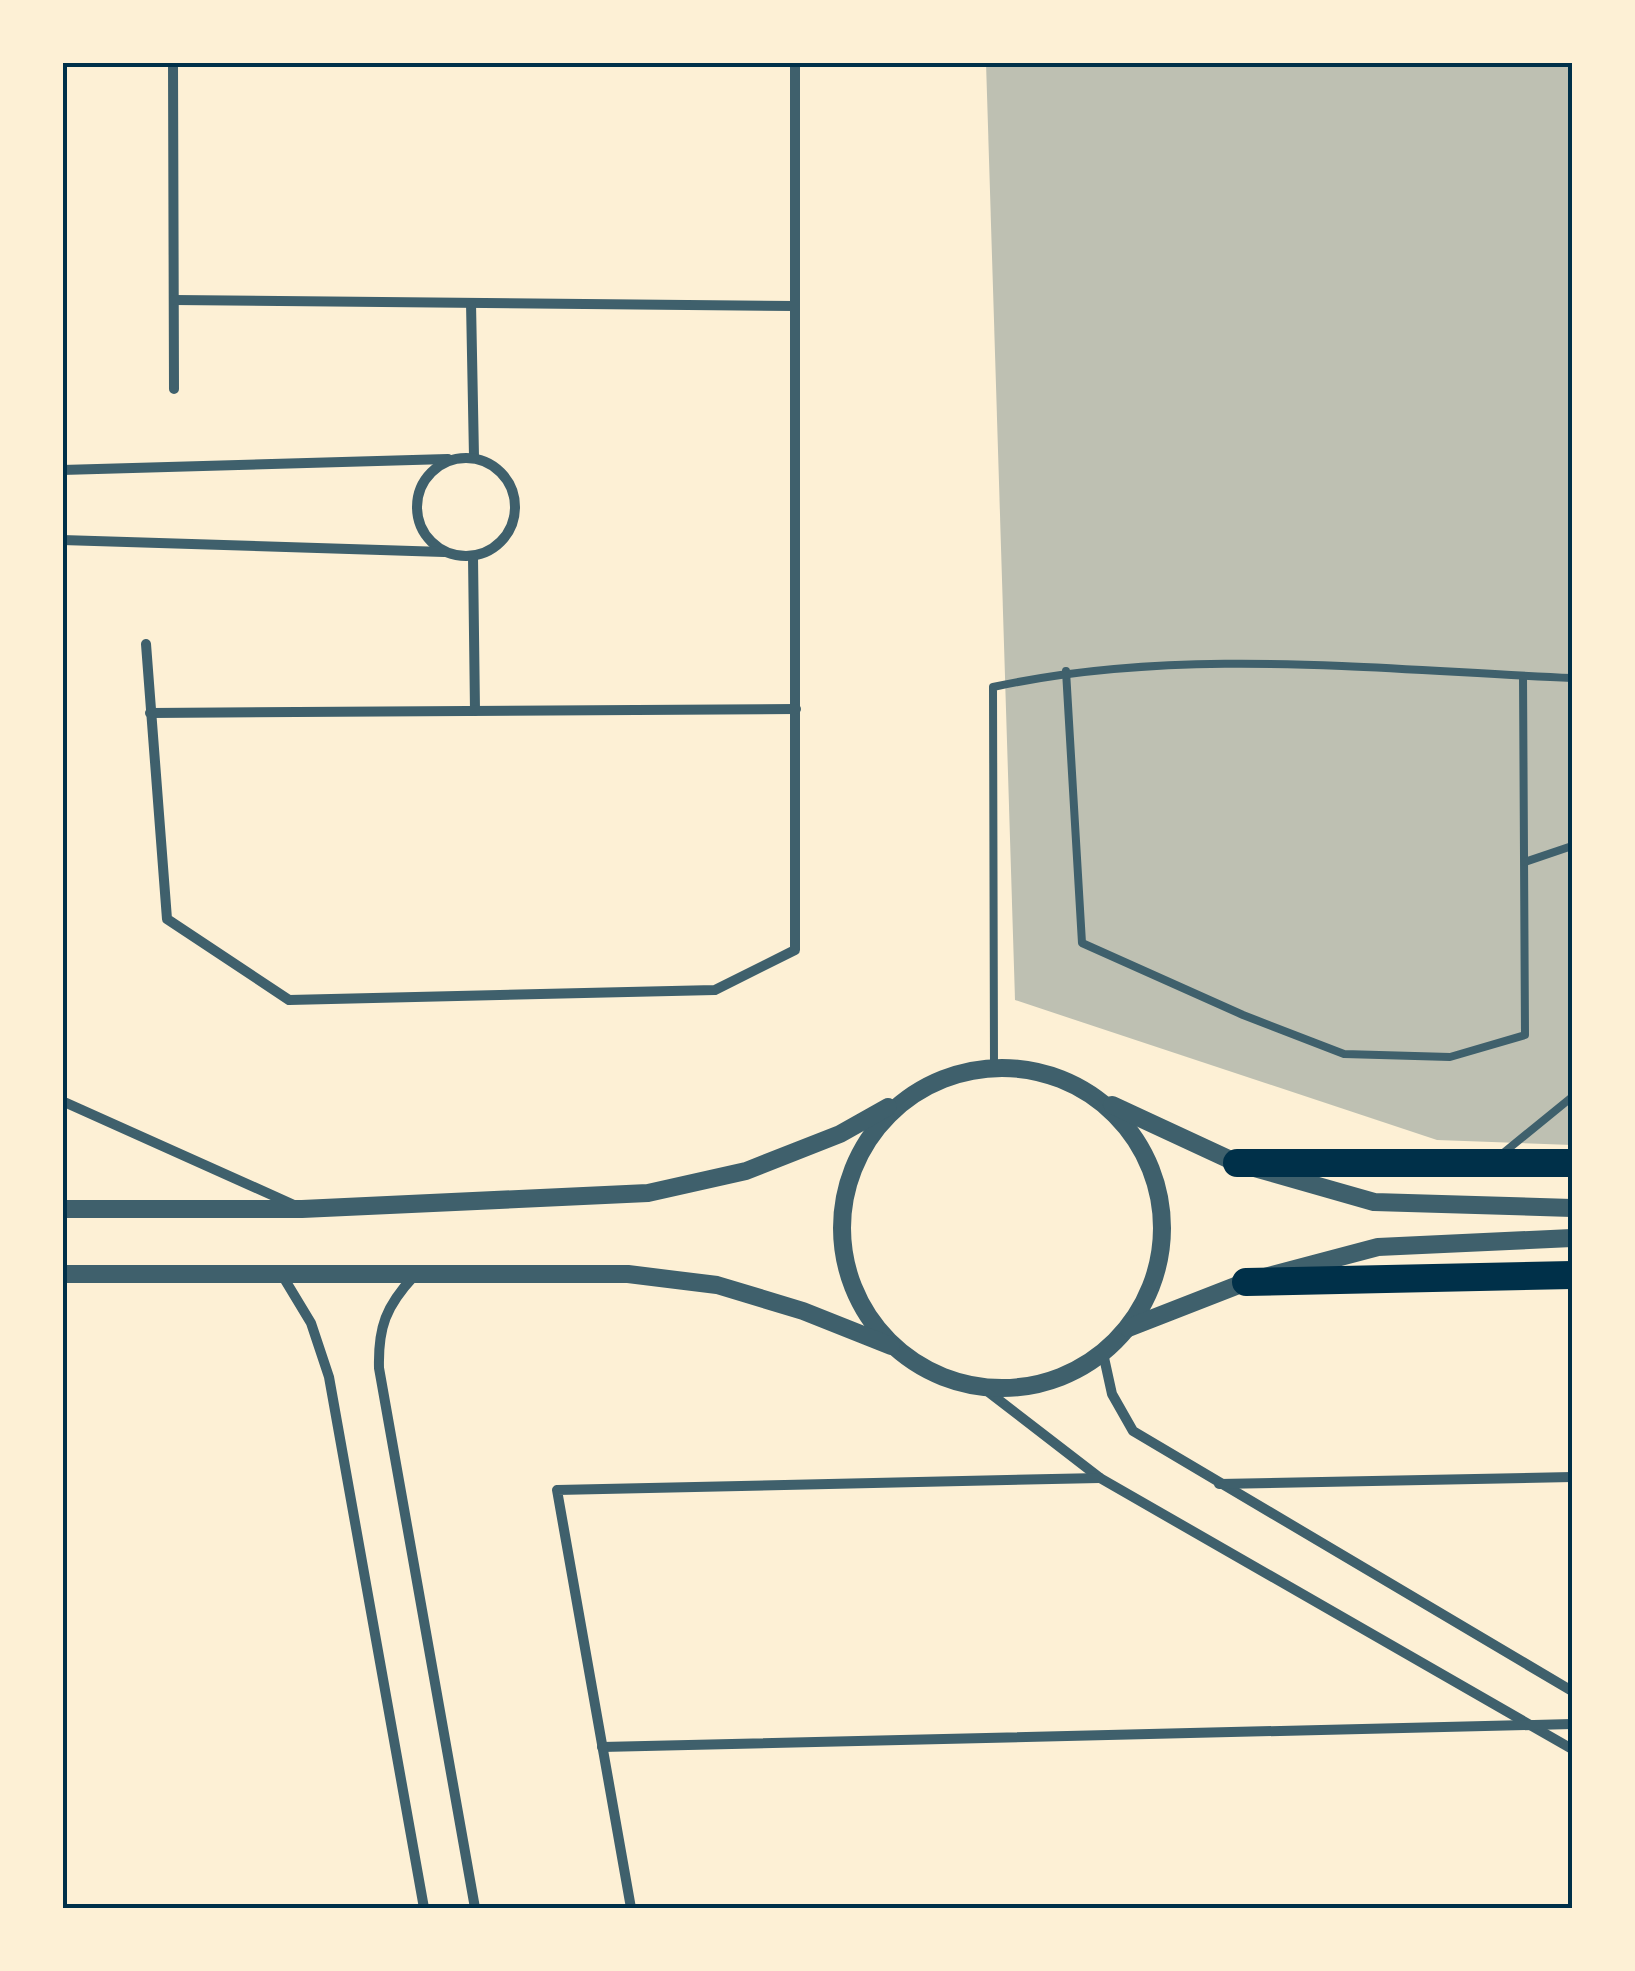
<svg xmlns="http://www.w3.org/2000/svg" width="1635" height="1971" viewBox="0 0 1635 1971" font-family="'Nunito Sans',sans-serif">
<rect width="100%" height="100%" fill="#fdf0d5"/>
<!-- building -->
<polygon fill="#bec0b2" points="986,62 1572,62 1572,1145 1437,1140 1015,1000"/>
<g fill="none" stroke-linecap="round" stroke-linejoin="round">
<!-- service -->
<g stroke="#3f606c" stroke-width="8">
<polyline points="1066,671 1082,943 1243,1015 1344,1054 1450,1057 1525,1035 1523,676"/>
<polyline points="1525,862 1572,846"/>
<path d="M994 1067 993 687C1183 646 1380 670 1572 678"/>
<polyline points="1502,1154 1572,1097"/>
</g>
<!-- minor -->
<g stroke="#3f606c" stroke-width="10">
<polyline points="173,62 174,389"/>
<polyline points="174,300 795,306"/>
<polyline points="471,303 474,457"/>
<circle cx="466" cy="507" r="49"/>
<polyline points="62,470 448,459"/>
<polyline points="62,540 444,552"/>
<polyline points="473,557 475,711"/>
<polyline points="146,644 167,919 289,1000 715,990 795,950 795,62"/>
<polyline points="150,713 796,709"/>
<polyline points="62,1101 294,1205"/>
<polyline points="282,1275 311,1323 329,1377 424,1908"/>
<path d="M414 1276C386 1306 378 1327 379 1368L475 1908"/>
<polyline points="1103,1353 1112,1394 1133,1431 1572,1691"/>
<polyline points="982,1387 1100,1478 1572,1749"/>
<polyline points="1219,1484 1572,1477"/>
<polyline points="602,1747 1572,1724"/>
<polyline points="631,1908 557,1490 1100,1478"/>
</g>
<!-- tertiary -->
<g stroke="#3f606c" stroke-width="18">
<circle cx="1002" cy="1228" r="160"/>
<polyline points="1112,1105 1237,1163 1374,1202 1572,1208"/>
<polyline points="62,1209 302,1209 648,1193 746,1171 840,1134 888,1107"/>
<polyline points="62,1274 628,1274 717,1285 803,1311 891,1346"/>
<polyline points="1128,1328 1246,1282 1378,1247 1572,1238"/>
</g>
<!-- trunk -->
<g stroke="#003049" stroke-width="28">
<polyline points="1237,1163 1572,1163"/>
<polyline points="1246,1282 1572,1275"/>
</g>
</g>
<!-- border -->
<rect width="1635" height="1971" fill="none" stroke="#fdf0d5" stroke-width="130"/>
<rect x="65" y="65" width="1505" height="1841" fill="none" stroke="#003049" stroke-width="4"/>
</svg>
